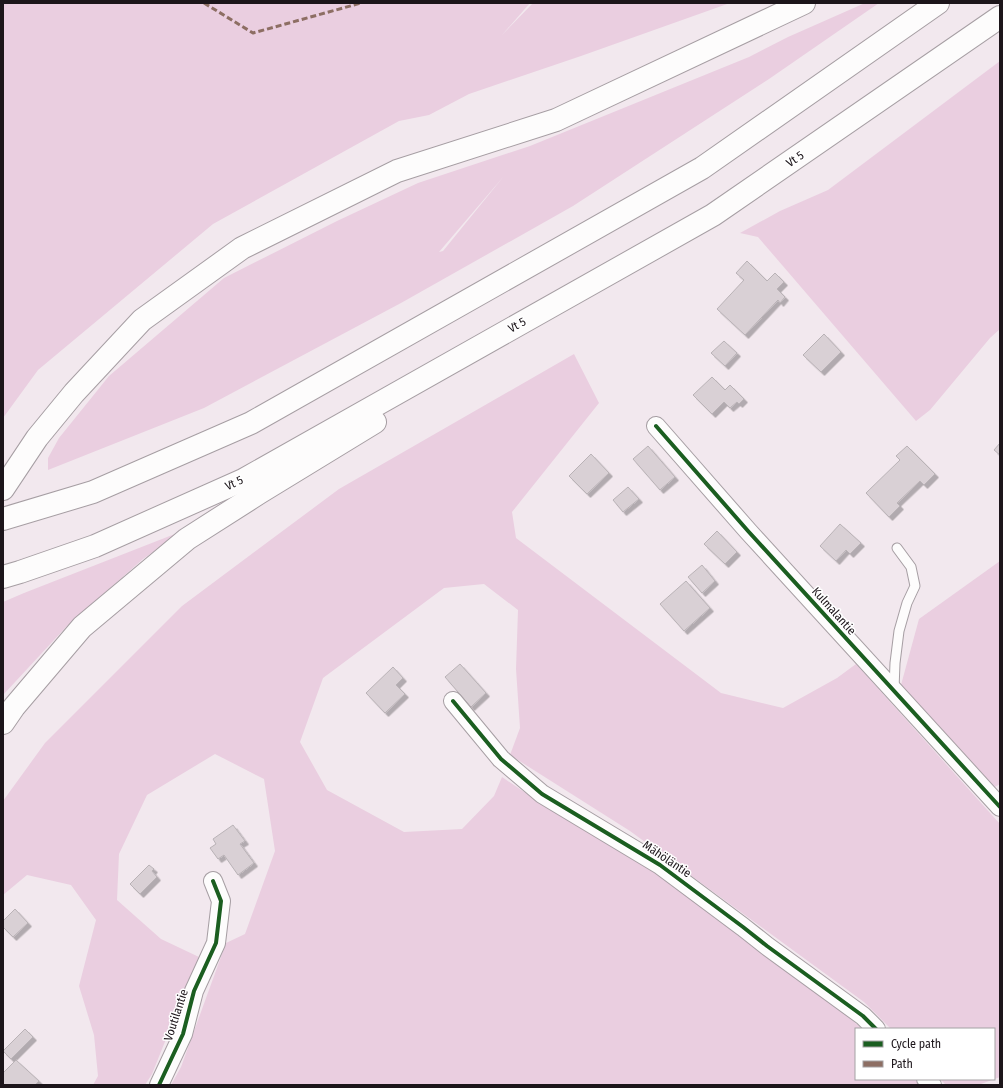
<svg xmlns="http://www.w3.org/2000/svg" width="1003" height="1088" viewBox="0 0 1003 1088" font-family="'Fira Sans Condensed',sans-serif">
<defs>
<filter id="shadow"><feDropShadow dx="3.5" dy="3.5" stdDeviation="0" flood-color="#0004"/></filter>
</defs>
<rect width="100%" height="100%" fill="#f2e8ee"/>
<!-- green -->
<g fill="#eacee0" fill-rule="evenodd">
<polygon points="3,3 530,3 502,35 533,3 730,3 581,56 469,94 429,115 399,121 213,224 38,370 3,418"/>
<path d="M865 3H879L769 79 573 206 401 303 204 408 48 470V458L59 438 109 376 224 278 337 221 418 183 530 146 749 57 788 37ZM504 176 443 251 439 252Z"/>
<polygon points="1000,61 1000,329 990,338 930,410 916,421 758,237 740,233 780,211 828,190"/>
<polygon points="574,354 599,403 512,512 516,538 721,693 783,708 837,678 856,664 1000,824 1000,1077 981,1084 945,1084 940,1079 994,1079 994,1029 891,1029 864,1002 630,831 510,755 520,728 516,669 518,610 484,584 444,588 323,678 300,742 327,790 404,832 462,829 494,796 502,777 551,810 655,869 851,1019 862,1029 856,1029 856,1079 917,1079 924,1085 171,1085 181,1067 226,943 245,934 275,851 264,779 215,754 147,795 119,854 117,900 161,939 199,957 152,1074 145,1085 93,1085 98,1076 94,1035 79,986 96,920 71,885 27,875 3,895 3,801 45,743 182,606 339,489"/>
<polygon points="185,530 143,559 66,627 3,695 3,602 24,593"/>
<polygon points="1000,561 1000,784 995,787 901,685 919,619"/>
</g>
<!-- building -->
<g fill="#d9d0d5" stroke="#b9b2b6" filter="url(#shadow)">
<polygon points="747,261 767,281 775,273 784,282 777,289 785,297 780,303 778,300 745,335 717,309 744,280 736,273"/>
<polygon points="824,334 841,352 821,372 803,355"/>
<polygon points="724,341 737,353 725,366 711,353"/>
<polygon points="712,377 725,390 730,385 744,399 739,404 737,402 730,408 724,402 712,414 693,395"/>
<polygon points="1000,443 1000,455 994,450"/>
<polygon points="648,446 675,477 660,490 633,459"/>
<polygon points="907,446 935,474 924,485 920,481 897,503 900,506 889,517 866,493 900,460 896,456"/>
<polygon points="591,454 609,473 587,494 569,476"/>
<polygon points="628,487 639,499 623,512 613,500"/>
<polygon points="840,524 861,543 850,554 846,550 836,561 820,546"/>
<polygon points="717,531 737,552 725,564 704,544"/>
<polygon points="702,565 715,581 702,593 688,577"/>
<polygon points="686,581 710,608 684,631 660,604"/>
<polygon points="460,664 486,693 471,707 445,677"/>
<polygon points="393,667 403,678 396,685 405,694 385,713 366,693"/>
<polygon points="233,825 245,841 240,844 254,863 238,875 224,855 218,859 210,848 216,844 213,839"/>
<polygon points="149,865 154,869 152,871 157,877 140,894 130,884"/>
<polygon points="15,909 28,923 13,937 3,927 3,921"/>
<polygon points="25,1029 33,1037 11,1059 3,1051"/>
<polygon points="16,1060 39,1081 35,1085 3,1085 3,1073"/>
</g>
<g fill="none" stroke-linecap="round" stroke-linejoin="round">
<defs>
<polyline id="service" points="894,689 895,663 899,631 907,603 915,586 911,567 897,548"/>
<g id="minor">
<polyline points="656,426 748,531 1000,807"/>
<polyline points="453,701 501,759 542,794 660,865 743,927 767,946 863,1016 876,1029"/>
<polyline points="926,1079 932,1085"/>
<polyline points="159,1085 183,1034 194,991 216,943 221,901 213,881"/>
</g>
<g id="motorway">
<polyline points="3,489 37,438 74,393 142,320 242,248 397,171 556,120 804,3"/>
<polyline points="3,519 93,492 251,423 702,168 938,3"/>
<polyline points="3,577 20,572 95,546 243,480 713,215 1000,17"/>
<polyline points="3,723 14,707 82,627 187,539 259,493 375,422"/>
</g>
</defs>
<!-- service casing -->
<use href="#service" stroke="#a69ea3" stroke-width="11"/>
<!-- minor casing -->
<use href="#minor" stroke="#a69ea3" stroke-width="20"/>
<!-- motorway casing -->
<use href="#motorway" stroke="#a69ea3" stroke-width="24"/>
<!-- service -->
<use href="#service" stroke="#fdfcfc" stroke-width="9"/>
<!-- minor -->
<use href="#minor" stroke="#fdfcfc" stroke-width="18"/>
<!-- motorway -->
<use href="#motorway" stroke="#fdfcfc" stroke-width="22"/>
<!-- quiet -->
<polyline stroke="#8d6e63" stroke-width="3" stroke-dasharray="6 3" stroke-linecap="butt" points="204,3 253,33 361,3"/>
<defs>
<g id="cycleway">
<polyline points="656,426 748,531 1000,807"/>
<polyline points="453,701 501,759 542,794 660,865 743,927 767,946 863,1016 876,1029"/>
<polyline points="159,1085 183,1034 194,991 216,943 221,901 213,881"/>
</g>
</defs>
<!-- cycleway casing -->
<use href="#cycleway" stroke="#fff" stroke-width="6"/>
<!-- cycleway -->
<use href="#cycleway" stroke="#1b5e20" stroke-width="4"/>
</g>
<g text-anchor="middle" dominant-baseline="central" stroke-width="3" stroke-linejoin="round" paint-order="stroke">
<!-- street labels -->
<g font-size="12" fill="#1c151a" stroke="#fff">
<text transform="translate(795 159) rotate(-35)">Vt 5</text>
<text transform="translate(517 325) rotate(-29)">Vt 5</text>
<text transform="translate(234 483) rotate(-25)">Vt 5</text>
<text transform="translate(834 611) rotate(48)">Kulmalantie</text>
<text transform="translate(667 859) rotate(34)">Mähöläntie</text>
<text transform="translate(176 1015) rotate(-72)">Voutilantie</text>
</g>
</g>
<!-- border -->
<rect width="1003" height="1088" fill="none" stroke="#1c151a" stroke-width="8"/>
<!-- legend -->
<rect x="855" y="1028" width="140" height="52" fill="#ffffff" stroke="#a4a1a3"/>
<rect x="863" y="1041" width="20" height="6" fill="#1b5e20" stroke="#a4a1a3"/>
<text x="891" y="1048" font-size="12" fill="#1c151a">Cycle path</text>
<rect x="863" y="1061" width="20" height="6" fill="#8d6e63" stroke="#a4a1a3"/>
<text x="891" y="1068" font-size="12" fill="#1c151a">Path</text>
</svg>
